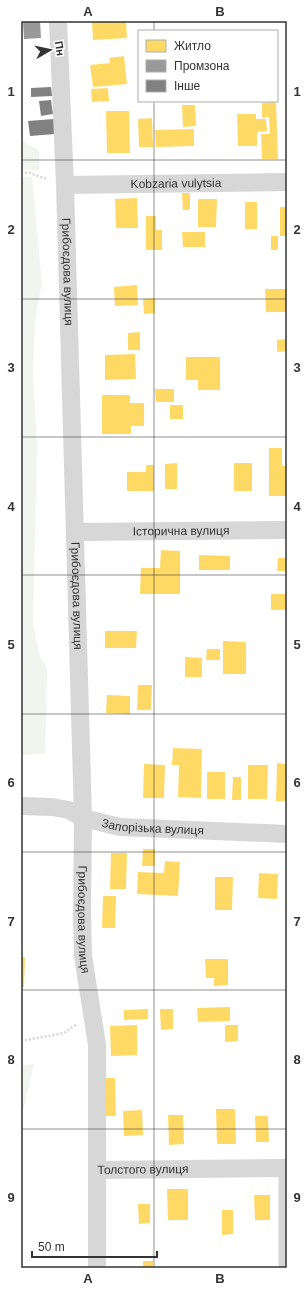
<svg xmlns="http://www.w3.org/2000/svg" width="308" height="1289" viewBox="0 0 308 1289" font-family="Helvetica,sans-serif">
<rect width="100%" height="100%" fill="#fff"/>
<!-- green -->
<g fill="#f1f5ed">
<polygon points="21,141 39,150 40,170 21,169"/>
<polygon points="21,177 32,177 42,283 35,319 33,376 37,446 33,623 40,656 47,668 45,754 21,755"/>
<polygon points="34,1064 21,1120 21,1065"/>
</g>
<!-- homes -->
<g fill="#ffd966">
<polygon points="114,21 126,21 127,38 93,40 92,22"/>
<polygon points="124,56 127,84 93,87 90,65 110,63 109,58"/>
<polygon points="108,88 109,101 92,102 91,89"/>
<polygon points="276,102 278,159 262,159 261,134 270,134 269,117 262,118 262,103"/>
<polygon points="182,105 195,105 196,126 183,127"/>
<polygon points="106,111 129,111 130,153 107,153"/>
<polygon points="237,114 256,114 256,119 266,119 267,131 257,132 257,146 238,146"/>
<polygon points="152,118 153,147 139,147 138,119"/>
<polygon points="194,129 194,146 156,147 155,130"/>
<polygon points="182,193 190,193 190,210 183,210"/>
<polygon points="137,198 138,228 116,228 115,199"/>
<polygon points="198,199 217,199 216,227 198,227"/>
<rect x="245" y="202" width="12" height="27"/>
<rect x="280" y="207" width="7" height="29"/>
<polygon points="146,216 156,216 156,230 162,230 162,250 146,250"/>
<polygon points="182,232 205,232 205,247 183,247"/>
<rect x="271" y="236" width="7" height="14"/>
<polygon points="137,285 138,305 115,306 114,287"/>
<polygon points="265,289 287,289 287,312 266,312"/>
<polygon points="155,298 155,313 144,314 143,299"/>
<polygon points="140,332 140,350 128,350 128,333"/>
<polygon points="287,339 287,351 277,352 277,340"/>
<polygon points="135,354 136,379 105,380 105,355"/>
<polygon points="186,357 220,357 220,390 198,390 198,380 186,380"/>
<polygon points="155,389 174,389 174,402 156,402"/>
<polygon points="102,395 130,395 130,403 144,403 144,426 131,426 131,434 102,434"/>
<rect x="170" y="405" width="13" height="14"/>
<polygon points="269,448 282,448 282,466 287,466 287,496 269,496"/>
<polygon points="177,463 177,489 165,489 165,464"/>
<rect x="234" y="463" width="18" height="28"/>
<polygon points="146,465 154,465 154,491 127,491 127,472 146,472"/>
<polygon points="161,550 180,551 180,594 140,594 141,568 160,568"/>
<polygon points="199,555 230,556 230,570 199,570"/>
<polygon points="278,558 287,558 287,571 277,571"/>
<rect x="271" y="594" width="15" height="16"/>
<polygon points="105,631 137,631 136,648 105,648"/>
<polygon points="223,641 246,642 246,674 223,674"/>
<polygon points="207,649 220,649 220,660 206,660"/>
<polygon points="185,657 202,658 202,677 185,677"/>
<polygon points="138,685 152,685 151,710 137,710"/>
<polygon points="107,695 130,696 130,714 106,713"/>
<polygon points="173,748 202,749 201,798 178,797 179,765 172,765"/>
<polygon points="277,763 287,764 287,801 276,801"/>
<polygon points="144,764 165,765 164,798 143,798"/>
<polygon points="248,765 268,765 267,799 248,799"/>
<rect x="207" y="772" width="18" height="27"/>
<polygon points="233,777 241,777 241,800 232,800"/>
<polygon points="143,849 155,849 155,866 142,866"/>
<polygon points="111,853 127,853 126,889 110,889"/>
<polygon points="165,861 180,862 178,896 137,894 138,872 164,873"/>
<polygon points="259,873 278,874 277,899 258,898"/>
<polygon points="215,877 233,877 232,910 215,910"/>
<polygon points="103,896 116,896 115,928 102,928"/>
<polygon points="21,957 25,957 24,987 21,987"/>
<polygon points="205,959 228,959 228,985 214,986 214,978 206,978"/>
<polygon points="230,1007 230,1021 198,1022 197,1008"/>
<polygon points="148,1009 148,1019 124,1020 124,1010"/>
<polygon points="160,1009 173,1009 173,1029 161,1030"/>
<polygon points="137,1025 137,1055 111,1056 110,1026"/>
<polygon points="225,1025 238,1025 238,1041 225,1042"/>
<polygon points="105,1078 115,1078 116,1116 105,1116"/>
<polygon points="216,1109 235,1109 236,1144 217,1144"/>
<polygon points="142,1110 143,1135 124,1136 123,1111"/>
<polygon points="168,1115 183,1115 184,1144 169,1145"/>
<polygon points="255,1116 268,1116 269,1142 256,1142"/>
<polygon points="167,1189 188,1189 188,1220 168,1220"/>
<polygon points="254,1195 270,1195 270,1220 255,1220"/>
<polygon points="138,1204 150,1204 150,1223 139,1224"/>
<polygon points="222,1210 233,1210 233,1234 222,1235"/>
<rect x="143" y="1261" width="10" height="7"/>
</g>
<!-- industry -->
<polygon fill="#999" points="23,21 40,21 41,38 24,39"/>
<!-- building -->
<g fill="#818181">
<polygon points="51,87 52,96 31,97 31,88"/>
<polygon points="51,100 53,114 41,116 39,101"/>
<polygon points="54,119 55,134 30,136 28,121"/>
</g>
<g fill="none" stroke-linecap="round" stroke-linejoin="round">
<!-- path -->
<g stroke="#d6d6d6" stroke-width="2.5" stroke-dasharray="2 2" stroke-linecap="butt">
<polyline points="21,172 30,173 47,179"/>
<polyline points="21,1041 64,1033 77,1024"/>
</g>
<!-- service -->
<polyline stroke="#d7d7d7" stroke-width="9" points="283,1268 283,1168"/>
<!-- minor -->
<g stroke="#d7d7d7" stroke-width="18">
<path id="s1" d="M58 21 65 185 83 818 82 913 83 956 97 1045V1170"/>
<path id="s2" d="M65 185 287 182"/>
<path id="s3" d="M75 532 287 530"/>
<path id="s4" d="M21 806 52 807 69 810 83 818 120 827 287 834"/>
<path id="s5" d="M97 1268V1170L287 1168"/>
</g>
</g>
<!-- grid -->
<path fill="none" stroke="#333" stroke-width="1" stroke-opacity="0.55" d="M154 21V31M154 101V1268M21 160H287M21 299H287M21 437H287M21 575H287M21 714H287M21 852H287M21 990H287M21 1129H287"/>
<g text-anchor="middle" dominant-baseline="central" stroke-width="4" stroke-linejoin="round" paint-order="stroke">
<!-- street labels -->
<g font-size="12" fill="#333" stroke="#fff">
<text stroke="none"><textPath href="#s2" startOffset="111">Kobzaria vulytsia</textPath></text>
<text stroke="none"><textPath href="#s1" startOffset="251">Грибоєдова вулиця</textPath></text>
<text stroke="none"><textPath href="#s3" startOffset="106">Історична вулиця</textPath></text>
<text stroke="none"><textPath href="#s1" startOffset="575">Грибоєдова вулиця</textPath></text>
<text stroke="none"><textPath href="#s4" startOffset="135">Запорізька вулиця</textPath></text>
<text stroke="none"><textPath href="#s1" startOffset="899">Грибоєдова вулиця</textPath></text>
<text stroke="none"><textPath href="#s5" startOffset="144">Толстого вулиця</textPath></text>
</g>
</g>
<!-- border -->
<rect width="308" height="1289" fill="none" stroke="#ffffff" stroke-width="44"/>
<!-- legend -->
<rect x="138" y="30" width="140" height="72" fill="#ffffff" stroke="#adadad"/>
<rect x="146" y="40" width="20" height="12" fill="#ffd966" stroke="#adadad"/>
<text x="174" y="50" font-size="12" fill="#333333">Житло</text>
<rect x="146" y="60" width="20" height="12" fill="#999999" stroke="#adadad"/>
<text x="174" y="70" font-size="12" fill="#333333">Промзона</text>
<rect x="146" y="80" width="20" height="12" fill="#818181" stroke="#adadad"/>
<text x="174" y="90" font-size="12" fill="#333333">Інше</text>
<!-- north arrow -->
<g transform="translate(50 50) rotate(81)" stroke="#ffffff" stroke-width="3" paint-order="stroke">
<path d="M0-3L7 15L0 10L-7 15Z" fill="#333333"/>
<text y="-6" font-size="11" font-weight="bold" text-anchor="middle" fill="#333333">Пн</text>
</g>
<!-- scale -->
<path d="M32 1251v6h125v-6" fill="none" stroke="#333333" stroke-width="2"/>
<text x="38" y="1251" font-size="12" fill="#333333" stroke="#ffffff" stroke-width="3" paint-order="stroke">50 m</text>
<rect x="22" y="22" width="264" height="1245" fill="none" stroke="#333" stroke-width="1.5"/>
<g font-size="13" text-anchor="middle" font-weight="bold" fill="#333">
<text x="88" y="16">A</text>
<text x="220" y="16">B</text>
<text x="11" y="96">1</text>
<text x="297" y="96">1</text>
<text x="11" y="234">2</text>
<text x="297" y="234">2</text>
<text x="11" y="372">3</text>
<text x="297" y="372">3</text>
<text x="11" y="511">4</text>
<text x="297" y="511">4</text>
<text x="11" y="649">5</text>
<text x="297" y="649">5</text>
<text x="11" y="787">6</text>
<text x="297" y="787">6</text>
<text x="11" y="926">7</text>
<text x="297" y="926">7</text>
<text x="11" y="1064">8</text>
<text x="297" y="1064">8</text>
<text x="11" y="1202">9</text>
<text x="297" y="1202">9</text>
<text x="88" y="1283">A</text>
<text x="220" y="1283">B</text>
</g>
</svg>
